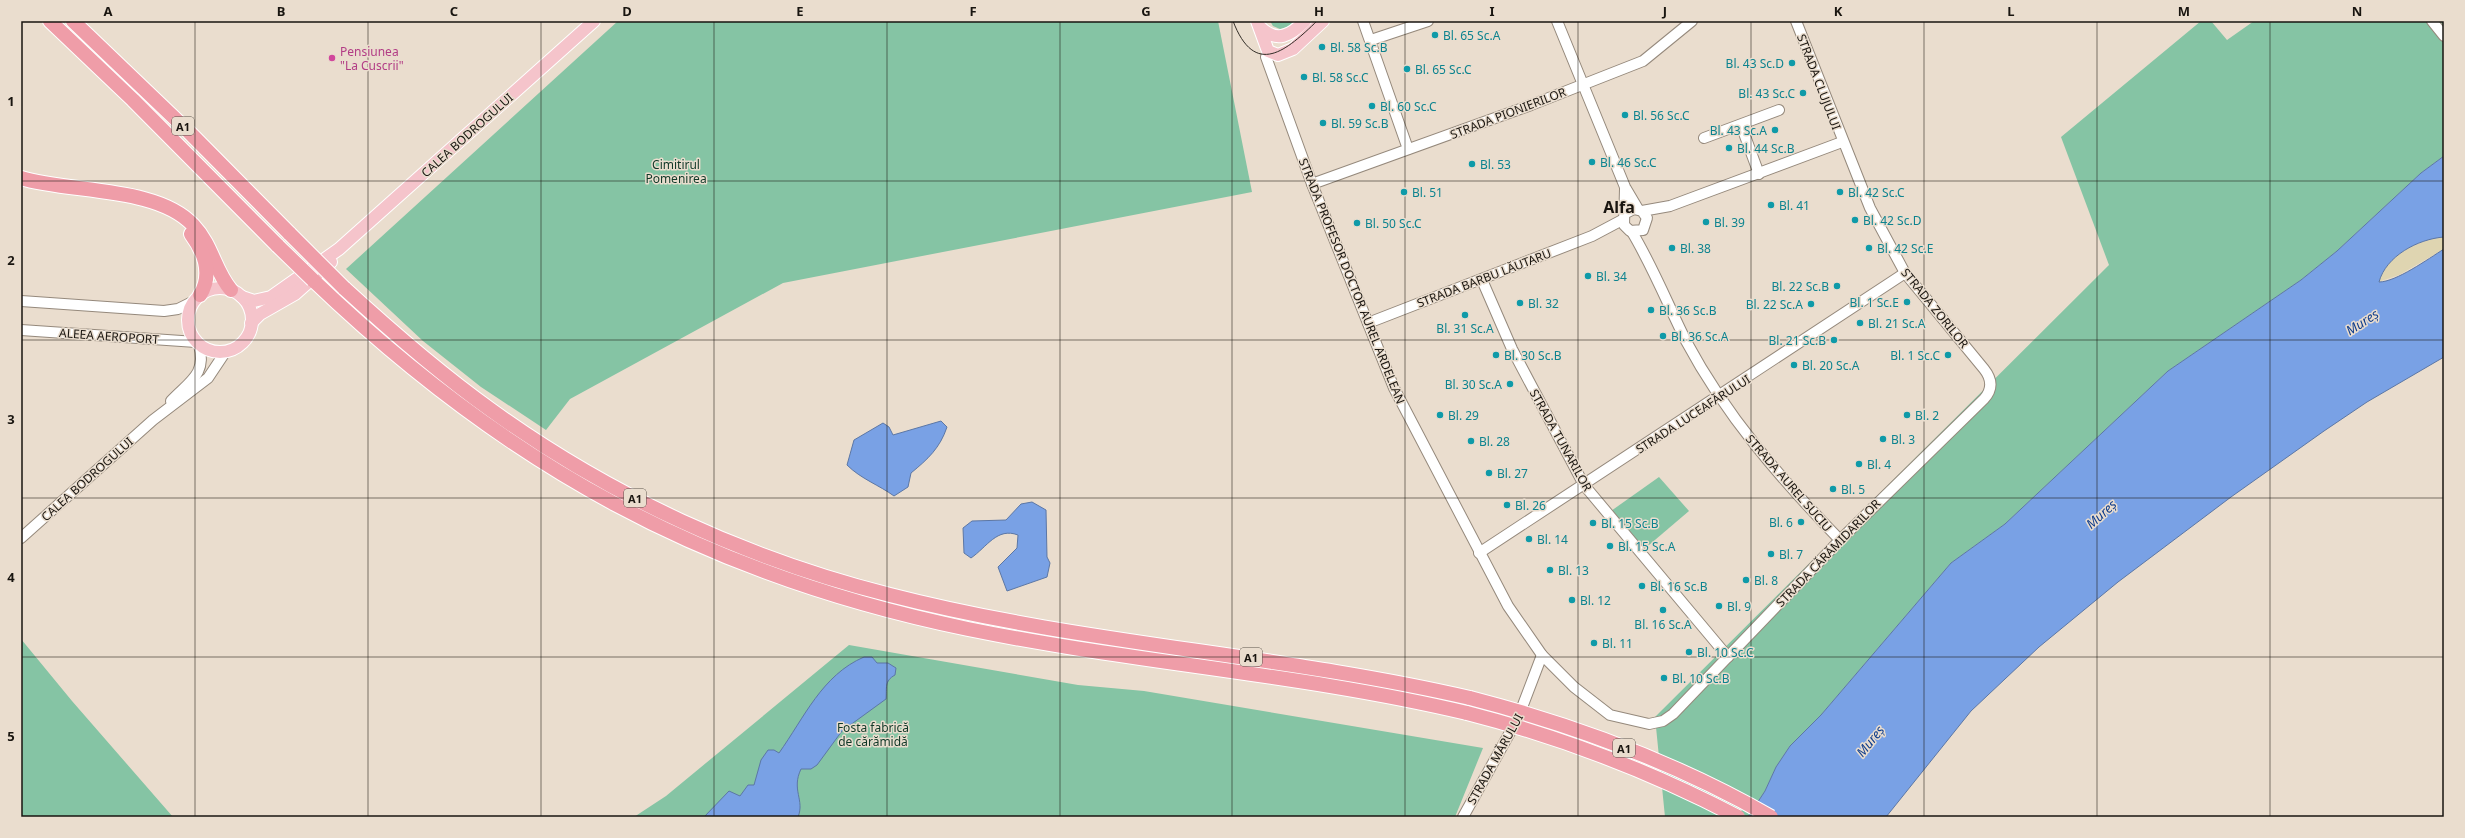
<svg xmlns="http://www.w3.org/2000/svg" width="2465" height="838" viewBox="0 0 2465 838" font-family="'Noto Sans',sans-serif">
<rect width="100%" height="100%" fill="#eaddce"/>
<!-- green -->
<g fill="#85c4a4">
<polygon points="618,21 1218,21 1252,192 783,283 570,399 546,430 481,387 423,341 346,269"/>
<polygon points="1270,21 1294,21 1288,27 1280,29 1273,26"/>
<polygon points="2201,21 2211,21 2227,40 2254,21 2444,21 2444,156 2421,173 2337,251 2301,280 2168,371 2005,524 1951,563 1821,715 1790,746 1776,767 1765,791 1748,817 1665,817 1655,717 2109,265 2061,137"/>
<polygon points="1659,477 1689,511 1642,551 1611,511"/>
<polygon points="21,639 72,701 173,817 21,817"/>
<polygon points="849,645 1078,685 1144,691 1483,748 1455,817 634,817 666,796"/>
</g>
<!-- sand -->
<path fill="#dfd5b1" d="M2444 237V249L2399 275 2378 282C2386 256 2418 240 2444 237Z"/>
<!-- water -->
<g fill="#79a1e5" stroke="#5c77a5">
<path d="M2444 156V237C2418 239 2386 256 2379 282 2396 282 2428 259 2444 249V357L2367 402 2324 431 2231 497 2118 582 2039 647 1971 711 1886 817H1748L1765 791 1776 767 1790 746 1821 715 1951 563 2005 524 2168 371 2301 280 2337 251 2421 173Z"/>
<path d="M941 421 947 427C940 448 928 459 911 473L908 487 894 496C879 485 861 479 847 465L854 440 883 423 889 427 893 435Z"/>
<path d="M1032 502 1046 510 1047 557 1050 563 1047 577 1007 591 998 567 1017 548 1018 535C997 527 987 547 971 558L964 553 963 528 972 521 1006 520 1021 504Z"/>
<path d="M864 657H872L877 663H888L896 668 895 675C884 681 887 688 886 699L842 731 817 765 811 769H801C791 790 805 800 798 817H704L729 791 740 796 748 785H754L761 760 768 750H774L779 753C804 718 822 675 864 657Z"/>
</g>
<g fill="none" stroke-linecap="round" stroke-linejoin="round">
<defs>
<g id="minor">
<polyline points="1363,21 1408,149"/>
<polyline points="1557,21 1625,187 1638,209"/>
<polyline points="2432,21 2444,36"/>
<polyline points="1371,40 1428,21"/>
<path d="M1268 51 1266 57 1312 184 1394 388 1508 606 1542 655 1574 687 1610 715 1649 724 1663 721 1673 714 1840 540 1984 399C1993 389 1992 379 1984 369L1905 273 1870 208 1796 21"/>
<polyline points="1741,125 1759,174"/>
<polyline points="1704,138 1779,110"/>
<polyline points="1312,184 1531,105 1643,61 1692,21"/>
<polyline points="1625,189 1624,225 1630,231 1643,230 1647,218 1642,211 1634,209 1626,213"/>
<polyline points="1642,211 1670,206 1842,142"/>
<path d="M1632 232C1653 267 1668 305 1686 341 1726 416 1781 479 1840 540"/>
<polyline points="1482,280 1512,349 1584,485 1728,657"/>
<polyline points="21,301 164,311 178,309 194,301"/>
<polyline points="1368,323 1592,236 1624,219"/>
<polyline points="21,330 196,342"/>
<path d="M171 401C190 381 207 374 199 345"/>
<polyline points="21,538 153,420 208,378 226,351"/>
<polyline points="1479,553 1905,273"/>
<polyline points="1463,817 1518,718 1542,655"/>
</g>
<g id="major">
<polyline points="1257,21 1268,51 1278,55 1293,49 1323,21"/>
<path d="M1260 27C1277 44 1291 35 1305 21"/>
<circle cx="220" cy="320" r="32"/>
<polyline points="242,297 254,301 271,297 339,249 594,21"/>
<polyline points="251,323 260,314 295,294 331,262"/>
</g>
<g id="highway">
<polyline points="50,21 133,100 278,246"/>
<polyline points="73,21 189,132 290,234"/>
<path d="M21 178C70 193 157 186 193 225 213 246 214 270 231 290"/>
<path d="M191 234C205 253 213 274 200 295"/>
<path d="M313 280C506 465 705 575 968 629 1134 663 1303 674 1467 713"/>
<path d="M344 288C391 331 439 373 491 410 610 496 747 559 890 595 1080 644 1279 654 1470 698"/>
</g>
</defs>
<!-- minor casing -->
<use href="#minor" stroke="#95897c" stroke-width="12"/>
<!-- major casing -->
<use href="#major" stroke="#fff" stroke-width="14"/>
<!-- highway casing -->
<use href="#highway" stroke="#fff" stroke-width="16"/>
<!-- minor -->
<use href="#minor" stroke="#fff" stroke-width="10"/>
<!-- major -->
<use href="#major" stroke="#f5c4cb" stroke-width="12"/>
<!-- highway -->
<use href="#highway" stroke="#ef9da8" stroke-width="14"/>
<!-- tram -->
<path stroke="#312c26" stroke-width="1" d="M1233 21C1255 79 1287 50 1317 21"/>
<defs>
<g id="highway-bridge">
<polyline points="290,234 344,288"/>
<polyline points="278,246 313,280"/>
<path d="M1470 698C1574 725 1677 763 1771 817"/>
<path d="M1467 713C1561 737 1652 772 1738 817"/>
</g>
</defs>
<!-- highway-bridge casing -->
<use href="#highway-bridge" stroke="#fff" stroke-width="16" stroke-linecap="butt"/>
<!-- highway-bridge -->
<use href="#highway-bridge" stroke="#ef9da8" stroke-width="14"/>
</g>
<!-- grid -->
<path fill="none" stroke="#191510" stroke-width="1" stroke-opacity="0.55" d="M195 21V817M368 21V817M541 21V817M714 21V817M887 21V817M1060 21V817M1232 21V817M1405 21V817M1578 21V817M1751 21V817M1924 21V817M2097 21V817M2270 21V817M21 181H2444M21 340H2444M21 498H2444M21 657H2444"/>
<!-- markers -->
<g fill="#0f9aa8" stroke="#eaddce" stroke-width="1.5">
<circle cx="1435" cy="35" r="4"/>
<circle cx="1322" cy="47" r="4"/>
<circle cx="1792" cy="63" r="4"/>
<circle cx="1407" cy="69" r="4"/>
<circle cx="1304" cy="77" r="4"/>
<circle cx="1803" cy="93" r="4"/>
<circle cx="1372" cy="106" r="4"/>
<circle cx="1625" cy="115" r="4"/>
<circle cx="1323" cy="123" r="4"/>
<circle cx="1775" cy="130" r="4"/>
<circle cx="1729" cy="148" r="4"/>
<circle cx="1592" cy="162" r="4"/>
<circle cx="1472" cy="164" r="4"/>
<circle cx="1404" cy="192" r="4"/>
<circle cx="1840" cy="192" r="4"/>
<circle cx="1771" cy="205" r="4"/>
<circle cx="1855" cy="220" r="4"/>
<circle cx="1706" cy="222" r="4"/>
<circle cx="1357" cy="223" r="4"/>
<circle cx="1672" cy="248" r="4"/>
<circle cx="1869" cy="248" r="4"/>
<circle cx="1588" cy="276" r="4"/>
<circle cx="1837" cy="286" r="4"/>
<circle cx="1907" cy="302" r="4"/>
<circle cx="1520" cy="303" r="4"/>
<circle cx="1811" cy="304" r="4"/>
<circle cx="1651" cy="310" r="4"/>
<circle cx="1465" cy="315" r="4"/>
<circle cx="1860" cy="323" r="4"/>
<circle cx="1663" cy="336" r="4"/>
<circle cx="1834" cy="340" r="4"/>
<circle cx="1496" cy="355" r="4"/>
<circle cx="1948" cy="355" r="4"/>
<circle cx="1794" cy="365" r="4"/>
<circle cx="1510" cy="384" r="4"/>
<circle cx="1440" cy="415" r="4"/>
<circle cx="1907" cy="415" r="4"/>
<circle cx="1883" cy="439" r="4"/>
<circle cx="1471" cy="441" r="4"/>
<circle cx="1859" cy="464" r="4"/>
<circle cx="1489" cy="473" r="4"/>
<circle cx="1833" cy="489" r="4"/>
<circle cx="1507" cy="505" r="4"/>
<circle cx="1801" cy="522" r="4"/>
<circle cx="1593" cy="523" r="4"/>
<circle cx="1529" cy="539" r="4"/>
<circle cx="1610" cy="546" r="4"/>
<circle cx="1771" cy="554" r="4"/>
<circle cx="1550" cy="570" r="4"/>
<circle cx="1746" cy="580" r="4"/>
<circle cx="1642" cy="586" r="4"/>
<circle cx="1572" cy="600" r="4"/>
<circle cx="1719" cy="606" r="4"/>
<circle cx="1663" cy="610" r="4"/>
<circle cx="1594" cy="643" r="4"/>
<circle cx="1689" cy="652" r="4"/>
<circle cx="1664" cy="678" r="4"/>
</g>
<circle fill="#d1479c" stroke="#eaddce" stroke-width="1.5" cx="332" cy="58" r="4"/>
<g text-anchor="middle" dominant-baseline="central" stroke-width="3" stroke-linejoin="round" paint-order="stroke">
<!-- shield labels -->
<g fill="#eaddce" stroke="#585149" stroke-width="1">
<rect x="172" y="117" width="22" height="18" rx="3"/>
<rect x="624" y="489" width="22" height="18" rx="3"/>
<rect x="1240" y="648" width="22" height="18" rx="3"/>
<rect x="1613" y="739" width="22" height="18" rx="3"/>
</g>
<g font-size="11" font-weight="bold" fill="#191510">
<text x="183" y="126">A1</text>
<text x="635" y="498">A1</text>
<text x="1251" y="657">A1</text>
<text x="1624" y="748">A1</text>
</g>
<!-- culture labels -->
<g font-size="12" fill="#0d838f" stroke="#eaddce" text-anchor="start">
<text x="1443" y="35">Bl. 65 Sc.A</text>
<text x="1330" y="47">Bl. 58 Sc.B</text>
<text x="1784" y="63" text-anchor="end">Bl. 43 Sc.D</text>
<text x="1415" y="69">Bl. 65 Sc.C</text>
<text x="1312" y="77">Bl. 58 Sc.C</text>
<text x="1795" y="93" text-anchor="end">Bl. 43 Sc.C</text>
<text x="1380" y="106">Bl. 60 Sc.C</text>
<text x="1633" y="115">Bl. 56 Sc.C</text>
<text x="1331" y="123">Bl. 59 Sc.B</text>
<text x="1767" y="130" text-anchor="end">Bl. 43 Sc.A</text>
<text x="1737" y="148">Bl. 44 Sc.B</text>
<text x="1600" y="162">Bl. 46 Sc.C</text>
<text x="1480" y="164">Bl. 53</text>
<text x="1412" y="192">Bl. 51</text>
<text x="1848" y="192">Bl. 42 Sc.C</text>
<text x="1779" y="205">Bl. 41</text>
<text x="1863" y="220">Bl. 42 Sc.D</text>
<text x="1714" y="222">Bl. 39</text>
<text x="1365" y="223">Bl. 50 Sc.C</text>
<text x="1680" y="248">Bl. 38</text>
<text x="1877" y="248">Bl. 42 Sc.E</text>
<text x="1596" y="276">Bl. 34</text>
<text x="1829" y="286" text-anchor="end">Bl. 22 Sc.B</text>
<text x="1899" y="302" text-anchor="end">Bl. 1 Sc.E</text>
<text x="1528" y="303">Bl. 32</text>
<text x="1803" y="304" text-anchor="end">Bl. 22 Sc.A</text>
<text x="1659" y="310">Bl. 36 Sc.B</text>
<text x="1868" y="323">Bl. 21 Sc.A</text>
<text x="1465" y="328" text-anchor="middle">Bl. 31 Sc.A</text>
<text x="1671" y="336">Bl. 36 Sc.A</text>
<text x="1826" y="340" text-anchor="end">Bl. 21 Sc.B</text>
<text x="1504" y="355">Bl. 30 Sc.B</text>
<text x="1940" y="355" text-anchor="end">Bl. 1 Sc.C</text>
<text x="1802" y="365">Bl. 20 Sc.A</text>
<text x="1502" y="384" text-anchor="end">Bl. 30 Sc.A</text>
<text x="1448" y="415">Bl. 29</text>
<text x="1915" y="415">Bl. 2</text>
<text x="1891" y="439">Bl. 3</text>
<text x="1479" y="441">Bl. 28</text>
<text x="1867" y="464">Bl. 4</text>
<text x="1497" y="473">Bl. 27</text>
<text x="1841" y="489">Bl. 5</text>
<text x="1515" y="505">Bl. 26</text>
<text x="1793" y="522" text-anchor="end">Bl. 6</text>
<text x="1601" y="523">Bl. 15 Sc.B</text>
<text x="1537" y="539">Bl. 14</text>
<text x="1618" y="546">Bl. 15 Sc.A</text>
<text x="1779" y="554">Bl. 7</text>
<text x="1558" y="570">Bl. 13</text>
<text x="1754" y="580">Bl. 8</text>
<text x="1650" y="586">Bl. 16 Sc.B</text>
<text x="1580" y="600">Bl. 12</text>
<text x="1727" y="606">Bl. 9</text>
<text x="1663" y="624" text-anchor="middle">Bl. 16 Sc.A</text>
<text x="1602" y="643">Bl. 11</text>
<text x="1697" y="652">Bl. 10 Sc.C</text>
<text x="1672" y="678">Bl. 10 Sc.B</text>
</g>
<!-- hotel labels -->
<g font-size="12" fill="#b23c85" stroke="#eaddce" text-anchor="start">
<text x="340" y="51">Pensiunea<tspan x="340" dy="14">"La Cuscrii"</tspan></text>
</g>
<!-- street labels -->
<g font-size="12" fill="#191510" stroke="#eaddce">
<text transform="translate(1819 82) rotate(69)">STRADA CLUJULUI</text>
<text transform="translate(1508 113) rotate(-21)">STRADA PIONIERILOR</text>
<text transform="translate(467 135) rotate(-42)">CALEA BODROGULUI</text>
<text transform="translate(1484 278) rotate(-21)">STRADA BARBU LĂUTARU</text>
<text transform="translate(1352 281) rotate(68)">STRADA PROFESOR DOCTOR AUREL ARDELEAN</text>
<text transform="translate(1935 308) rotate(51)">STRADA ZORILOR</text>
<text transform="translate(109 336) rotate(4)">ALEEA AEROPORT</text>
<text transform="translate(1693 414) rotate(-33)">STRADA LUCEAFĂRULUI</text>
<text transform="translate(1561 440) rotate(61)">STRADA TUNARILOR</text>
<text transform="translate(87 479) rotate(-42)">CALEA BODROGULUI</text>
<text transform="translate(1789 483) rotate(49)">STRADA AUREL SUCIU</text>
<text transform="translate(1828 553) rotate(-46)">STRADA CĂRĂMIDARILOR</text>
<text transform="translate(1495 759) rotate(-61)">STRADA MĂRULUI</text>
</g>
<!-- park labels -->
<g font-size="12" fill="#0f3827" stroke="#eaddce">
<text x="676" y="164">Cimitirul<tspan x="676" dy="14">Pomenirea</tspan></text>
<text x="873" y="727">Fosta fabrică<tspan x="873" dy="14">de cărămidă</tspan></text>
</g>
<!-- water labels -->
<g font-size="13" font-style="italic" fill="#0f3d8c" stroke="#eaddce">
<text transform="translate(2362 322) rotate(-33)">Mureș</text>
<text transform="translate(2101 514) rotate(-42)">Mureș</text>
<text transform="translate(1870 741) rotate(-51)">Mureș</text>
</g>
<!-- district labels -->
<g font-size="16" font-weight="bold" fill="#191510" stroke="#eaddce">
<text x="1619" y="207">Alfa</text>
</g>
</g>
<!-- border -->
<rect width="2465" height="838" fill="none" stroke="#eaddce" stroke-width="44"/>
<rect x="22" y="22" width="2421" height="794" fill="none" stroke="#191510" stroke-width="1.5"/>
<g font-size="13" text-anchor="middle" font-weight="bold" fill="#191510">
<text x="108" y="16">A</text>
<text x="281" y="16">B</text>
<text x="454" y="16">C</text>
<text x="627" y="16">D</text>
<text x="800" y="16">E</text>
<text x="973" y="16">F</text>
<text x="1146" y="16">G</text>
<text x="1319" y="16">H</text>
<text x="1492" y="16">I</text>
<text x="1665" y="16">J</text>
<text x="1838" y="16">K</text>
<text x="2011" y="16">L</text>
<text x="2184" y="16">M</text>
<text x="2357" y="16">N</text>
<text x="11" y="106">1</text>
<text x="11" y="265">2</text>
<text x="11" y="424">3</text>
<text x="11" y="582">4</text>
<text x="11" y="741">5</text>
</g>
</svg>
